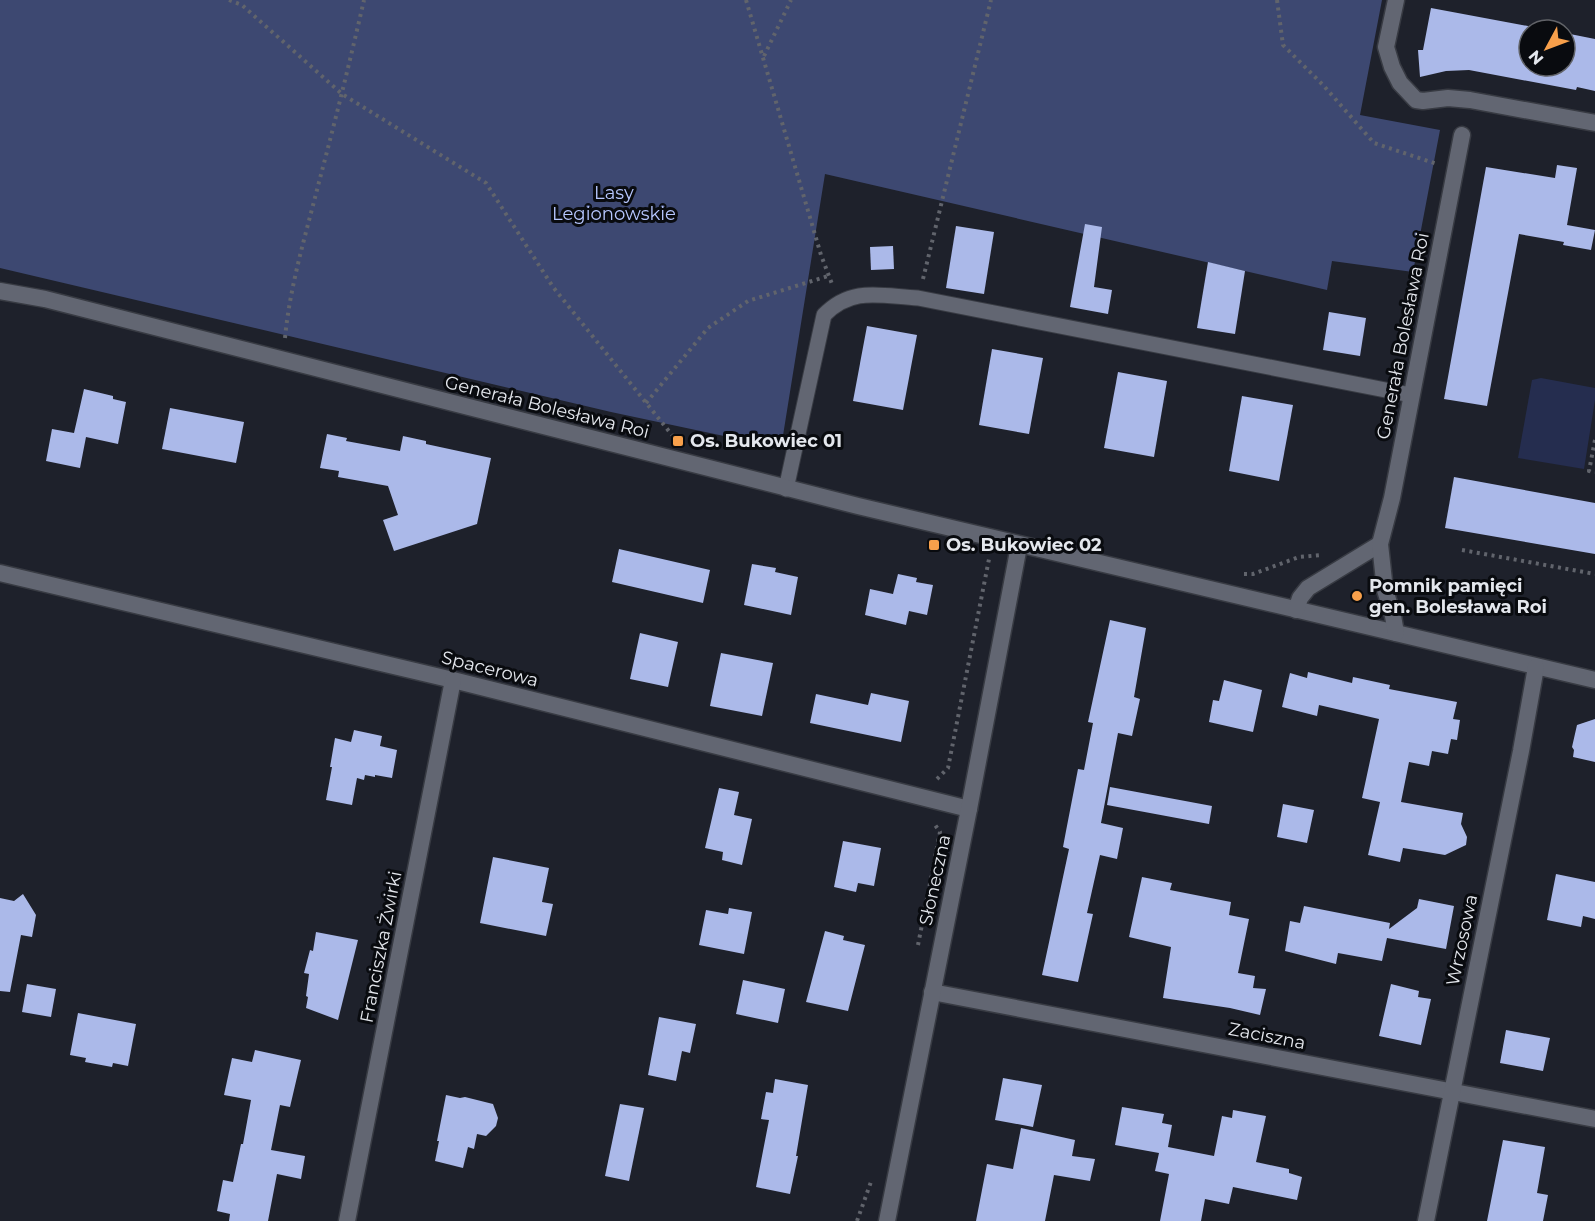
<svg xmlns="http://www.w3.org/2000/svg" width="1595" height="1221" viewBox="0 0 1595 1221" font-family="Montserrat,sans-serif">
<rect width="100%" height="100%" fill="#1e212b"/>
<!-- green -->
<polygon fill="#252d4f" points="1541,378 1595,388 1595,400 1584,469 1518,458 1532,380"/>
<!-- forest -->
<polygon fill="#3d4871" points="0,0 1382,0 1360,115 1440,130 1413,272 1332,261 1327,290 825,174 781,448 611,412 0,268"/>
<!-- building -->
<g fill="#abb9e9">
<polygon points="1431,8 1549,30 1529,30 1529,66 1565,66 1565,33 1595,39 1595,91 1577,87 1576,90 1469,70 1446,71 1420,77 1418,50 1423,50"/>
<polygon points="1557,165 1577,168 1567,225 1595,230 1591,250 1563,245 1564,242 1519,234 1487,406 1444,399 1486,167 1555,178"/>
<polygon points="1085,224 1102,227 1094,287 1112,290 1108,314 1070,307"/>
<polygon points="956,226 994,232 984,294 946,288"/>
<polygon points="893,246 894,269 871,270 870,247"/>
<polygon points="1208,262 1245,271 1235,334 1197,328"/>
<polygon points="1329,312 1366,318 1360,356 1323,350"/>
<polygon points="867,326 917,335 903,410 853,401"/>
<polygon points="992,349 1043,358 1029,434 979,425"/>
<polygon points="1118,372 1167,381 1154,457 1104,448"/>
<polygon points="84,389 113,396 113,399 126,402 118,444 86,437 80,468 46,461 52,429 74,433"/>
<polygon points="1242,396 1293,405 1279,481 1229,471"/>
<polygon points="170,408 244,422 236,463 162,449"/>
<polygon points="327,434 347,438 346,441 400,451 403,436 426,441 426,444 491,458 477,524 394,551 383,520 398,515 388,486 338,477 339,471 320,468"/>
<polygon points="1454,477 1595,503 1595,554 1445,528"/>
<polygon points="619,549 710,570 703,603 612,582"/>
<polygon points="752,564 776,568 775,572 798,577 791,615 744,605"/>
<polygon points="898,574 917,578 916,582 933,585 927,615 909,611 906,625 865,615 870,589 893,594"/>
<polygon points="1110,620 1146,628 1134,697 1140,699 1132,736 1118,733 1101,823 1123,828 1117,859 1100,855 1087,913 1093,914 1078,982 1042,975 1069,849 1063,847 1066,831 1078,769 1084,770 1093,723 1088,722"/>
<polygon points="640,633 678,642 668,687 630,679"/>
<polygon points="721,653 773,663 762,716 710,706"/>
<polygon points="1308,672 1352,683 1353,677 1390,685 1389,689 1457,702 1453,719 1460,720 1457,740 1451,739 1448,754 1432,751 1429,766 1409,762 1401,802 1463,813 1461,824 1467,837 1466,845 1445,855 1403,848 1400,862 1368,855 1380,802 1362,798 1379,719 1319,705 1317,716 1282,707 1290,673 1307,678"/>
<polygon points="1224,680 1262,690 1253,732 1209,722 1213,700 1219,701"/>
<polygon points="871,693 909,701 901,742 810,723 816,694 868,705"/>
<polygon points="1595,719 1595,762 1573,757 1574,750 1572,747 1577,725"/>
<polygon points="354,730 382,736 380,746 397,750 392,778 375,775 375,777 365,775 364,780 357,778 352,805 326,800 332,767 330,767 335,738 351,742"/>
<polygon points="1110,787 1212,806 1209,824 1107,805"/>
<polygon points="719,788 739,792 734,815 752,819 742,865 722,860 723,852 705,848"/>
<polygon points="1283,804 1314,810 1307,843 1277,837"/>
<polygon points="843,841 881,848 874,886 858,883 856,892 834,887"/>
<polygon points="493,857 549,868 542,902 553,904 546,936 480,923"/>
<polygon points="1556,874 1595,882 1595,919 1583,916 1581,927 1547,920"/>
<polygon points="1142,877 1172,883 1170,890 1231,902 1229,915 1249,919 1238,973 1255,976 1253,988 1266,989 1260,1015 1230,1008 1163,998 1171,947 1129,937"/>
<polygon points="23,894 36,915 32,937 21,935 10,992 0,991 0,898 14,901"/>
<polygon points="1419,899 1454,906 1446,949 1387,938 1382,961 1338,953 1336,964 1285,951 1290,921 1300,923 1304,906 1390,923 1389,929 1417,908"/>
<polygon points="729,908 752,912 744,954 699,945 706,910 728,914"/>
<polygon points="825,931 844,936 843,940 865,945 848,1011 806,1002"/>
<polygon points="316,932 358,940 338,1020 306,1008 308,997 306,996 309,974 304,973 310,950 313,951"/>
<polygon points="743,980 785,989 778,1023 736,1014"/>
<polygon points="27,984 56,989 51,1017 22,1012"/>
<polygon points="1391,984 1419,991 1418,997 1431,999 1421,1045 1379,1036"/>
<polygon points="78,1013 136,1024 128,1066 113,1063 112,1067 85,1062 86,1058 70,1055"/>
<polygon points="659,1017 696,1024 690,1053 682,1051 676,1081 648,1075"/>
<polygon points="1506,1030 1550,1038 1543,1071 1500,1063"/>
<polygon points="255,1050 301,1060 290,1107 280,1105 271,1150 305,1156 301,1179 277,1174 268,1221 229,1221 230,1214 217,1211 223,1180 233,1182 241,1144 243,1144 251,1100 224,1095 232,1058 252,1062"/>
<polygon points="1003,1078 1042,1085 1033,1127 995,1120"/>
<polygon points="775,1079 808,1085 796,1156 798,1156 790,1194 756,1187 769,1120 761,1119 766,1092 773,1093"/>
<polygon points="446,1095 460,1098 465,1097 493,1104 498,1118 496,1126 486,1136 477,1134 474,1149 468,1147 463,1168 435,1161 439,1141 437,1141"/>
<polygon points="620,1104 644,1108 629,1181 605,1176"/>
<polygon points="1122,1107 1164,1114 1162,1123 1172,1125 1168,1147 1214,1156 1222,1116 1232,1118 1233,1110 1266,1116 1256,1162 1289,1169 1289,1173 1302,1177 1297,1200 1233,1187 1229,1204 1205,1199 1201,1221 1160,1221 1169,1174 1155,1171 1159,1153 1115,1145"/>
<polygon points="1021,1128 1075,1140 1072,1156 1095,1159 1090,1181 1054,1175 1045,1221 976,1221 987,1164 1013,1169"/>
<polygon points="1503,1140 1545,1147 1537,1193 1548,1195 1543,1221 1487,1221"/>
</g>
<g fill="none" stroke-linecap="round" stroke-linejoin="round">
<defs>
<path id="service" d="M786 489 824 315C852 286 881 296 918 298L1411 395"/>
<g id="minor">
<polyline points="1396,0 1386,47 1392,67 1400,83 1416,100 1423,101 1448,98 1470,100 1595,123"/>
<polyline points="0,291 45,299 858,506 1595,680"/>
<polyline points="0,573 453,680 969,809"/>
<polyline points="1296,610 1300,598 1308,588 1380,544"/>
<polyline points="1396,633 1393,616 1385,590 1380,544 1392,498 1462,135"/>
<polyline points="932,992 1595,1119"/>
<polyline points="347,1221 453,680"/>
<polyline points="887,1221 969,809 1019,546"/>
<polyline points="1426,1221 1521,751 1536,667"/>
</g>
</defs>
<!-- service casing -->
<use href="#service" stroke="#383b43" stroke-width="17"/>
<!-- minor casing -->
<use href="#minor" stroke="#383b43" stroke-width="19"/>
<!-- path -->
<g stroke="#61646c" stroke-width="4" stroke-dasharray="3 4.5" stroke-linecap="butt">
<polyline points="229,0 242,5 342,94 486,183 553,287 672,435"/>
<polyline points="746,0 821,255 832,284"/>
<polyline points="1277,0 1283,45 1323,85 1374,143 1437,164"/>
<polyline points="764,56 791,0"/>
<polyline points="923,279 991,0"/>
<path d="M285 338C290 285 306 234 319 182 335 122 350 61 364 0"/>
<polyline points="646,403 708,328 748,301 828,276"/>
<polyline points="1595,440 1589,471 1595,472"/>
<polyline points="1462,550 1595,574"/>
<polyline points="1244,574 1253,574 1299,557 1321,555"/>
<polyline points="937,779 948,768 989,559"/>
<polyline points="918,945 940,832 933,822"/>
<polyline points="857,1221 872,1179"/>
</g>
<!-- service -->
<use href="#service" stroke="#626672" stroke-width="15"/>
<!-- minor -->
<use href="#minor" stroke="#626672" stroke-width="16"/>
</g>
<!-- markers -->
<g fill="#f8a04b" stroke="#090b0f" stroke-width="2">
<rect x="672" y="435" width="12" height="12" rx="3"/>
<rect x="928" y="539" width="12" height="12" rx="3"/>
<circle cx="1357" cy="596" r="6"/>
</g>
<g text-anchor="middle" dominant-baseline="central" stroke-width="6" stroke-linejoin="round" paint-order="stroke">
<!-- park labels -->
<g font-size="18" fill="#b7c7ff" stroke="#090b0f">
<text x="614" y="193">Lasy<tspan x="614" dy="21">Legionowskie</tspan></text>
</g>
<!-- street labels -->
<g font-size="18" fill="#e4e7ed" stroke="#090b0f">
<text transform="translate(1403 336) rotate(-79)">Generała Bolesława Roi</text>
<text transform="translate(547 407) rotate(14)">Generała Bolesława Roi</text>
<text transform="translate(490 669) rotate(14)">Spacerowa</text>
<text transform="translate(935 880) rotate(-78)">Słoneczna</text>
<text transform="translate(1462 940) rotate(-78)">Wrzosowa</text>
<text transform="translate(381 947) rotate(-79)">Franciszka Żwirki</text>
<text transform="translate(1267 1036) rotate(11)">Zaciszna</text>
</g>
<!-- poi labels -->
<g font-size="18" font-weight="bold" fill="#e4e7ed" stroke="#090b0f" text-anchor="start">
<text x="690" y="441">Os. Bukowiec 01</text>
<text x="946" y="545">Os. Bukowiec 02</text>
<text x="1369" y="586">Pomnik pamięci<tspan x="1369" dy="21">gen. Bolesława Roi</tspan></text>
</g>
</g>
<!-- north arrow -->
<g transform="translate(1547 48) rotate(229)"><circle r="28" fill="#090b0f" stroke="#616368" stroke-width="1.5"/>
<path d="M0-4.5L10 22L0 15L-10 22Z" fill="#f8a04b"/>
<text y="-9" font-size="16" font-weight="bold" text-anchor="middle" fill="#e4e7ed">N</text>
</g>
</svg>
